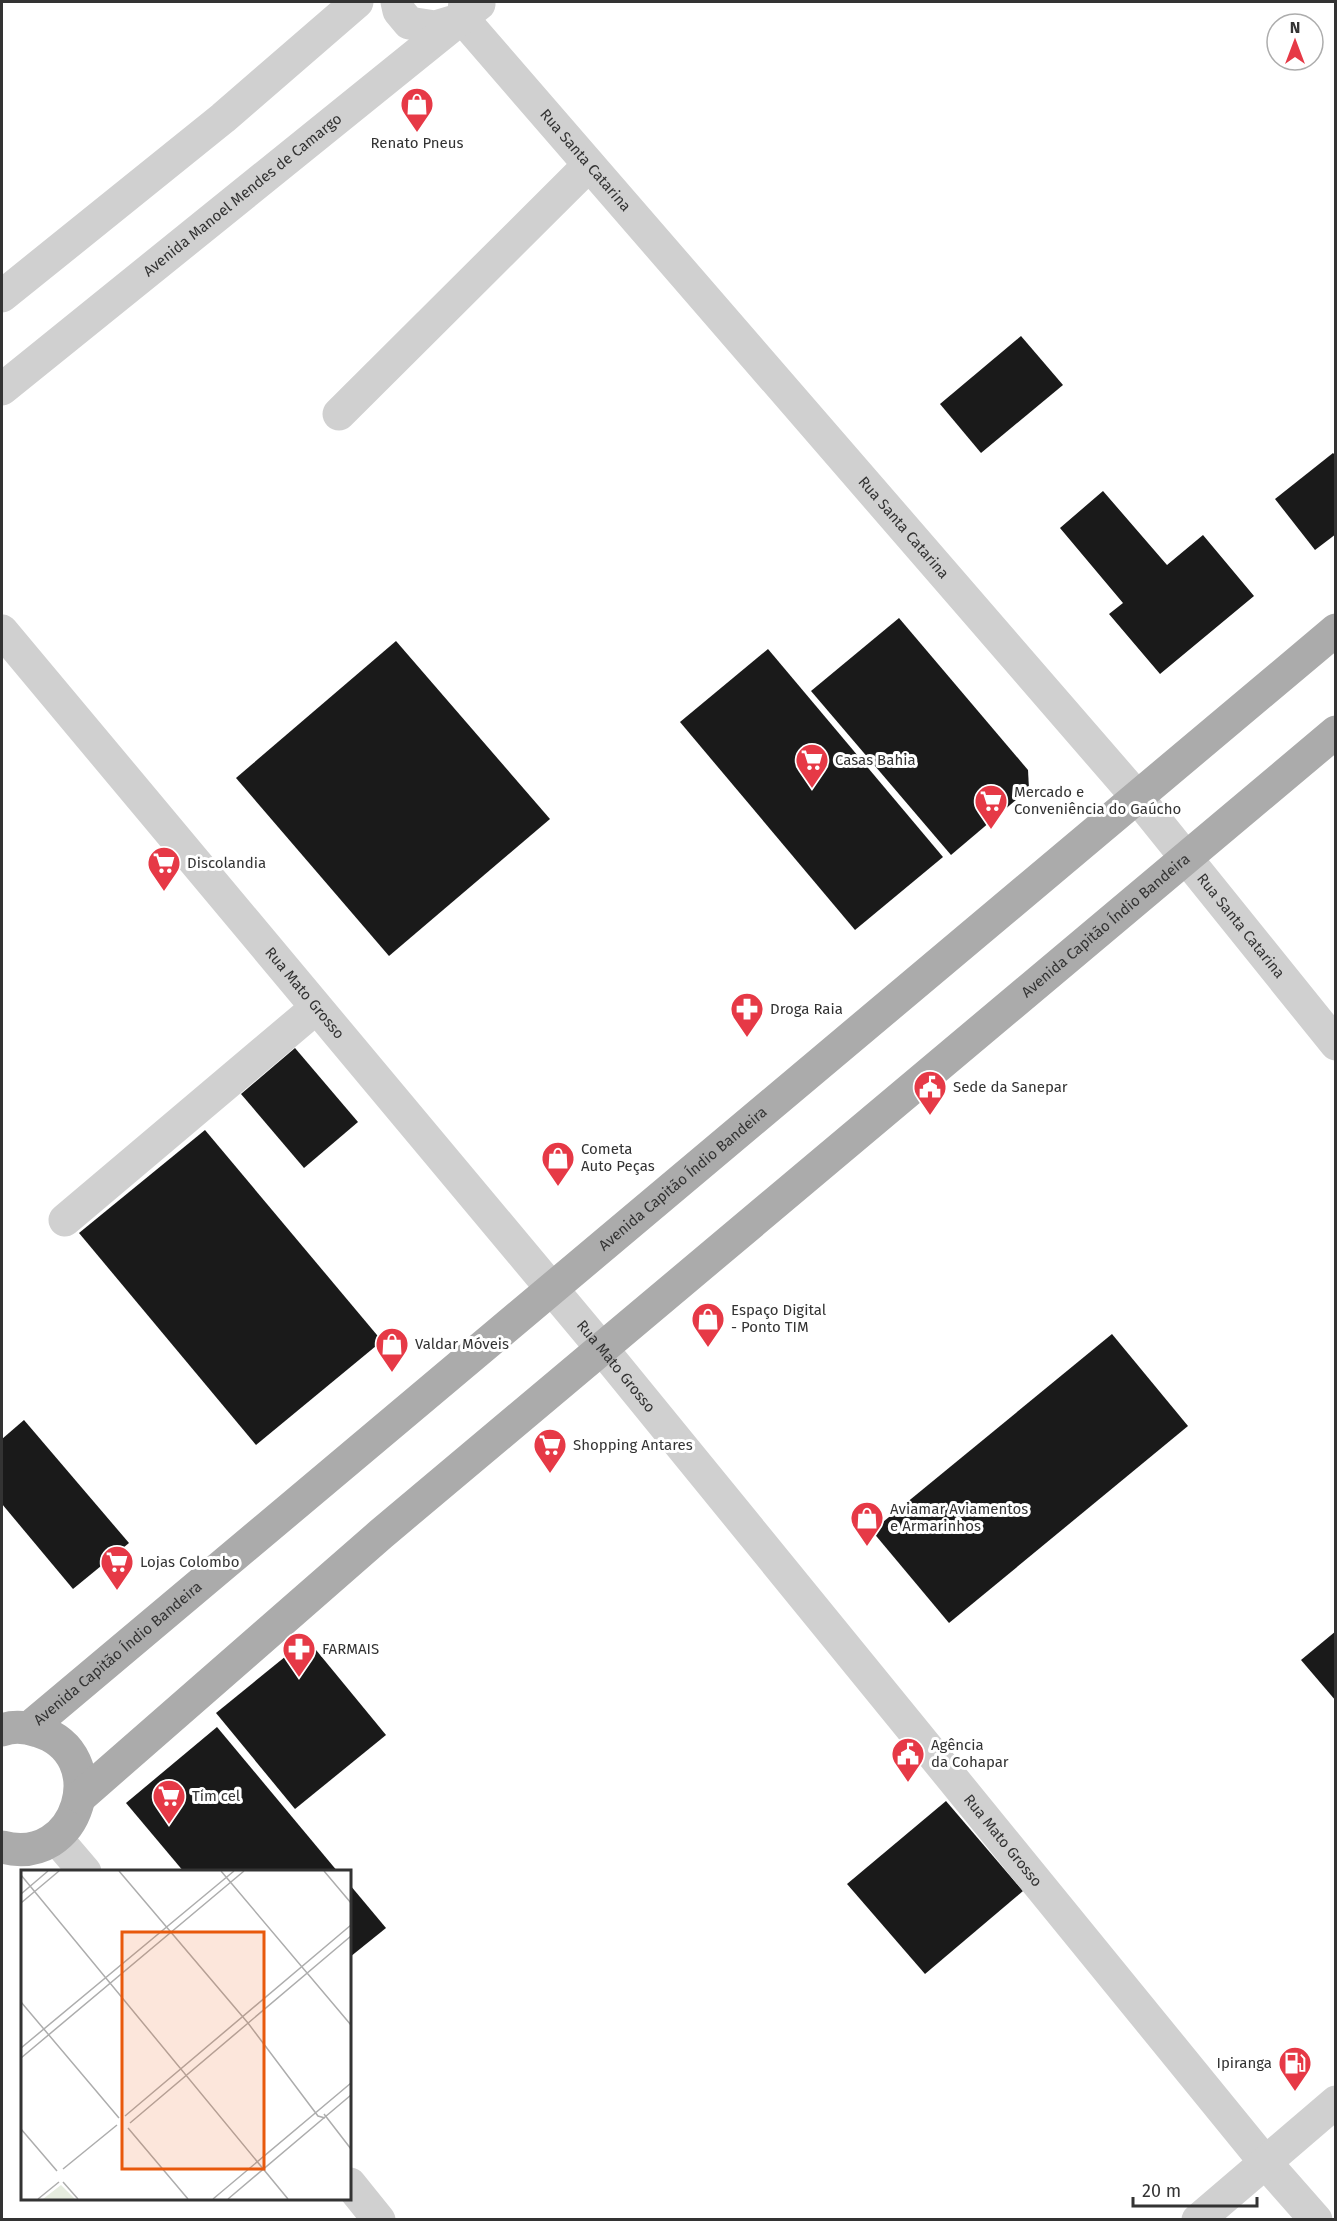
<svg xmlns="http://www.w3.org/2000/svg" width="1337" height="2221" viewBox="0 0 1337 2221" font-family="'Fira Sans',sans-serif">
<rect width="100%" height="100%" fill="#fff"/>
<!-- building -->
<g fill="#1a1a1a">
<polygon points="1021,336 1063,385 981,453 940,404"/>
<polygon points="1333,453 1336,456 1336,534 1315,550 1275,499"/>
<polygon points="1103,491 1167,565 1203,535 1254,596 1160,674 1109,614 1123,603 1060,528"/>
<polygon points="899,618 1028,770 1029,789 951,855 811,691"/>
<polygon points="396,641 550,819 389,956 236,778"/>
<polygon points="768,649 943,857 855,930 680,722"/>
<polygon points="295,1048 358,1122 304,1168 241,1094"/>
<polygon points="205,1130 382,1341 256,1445 79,1233"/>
<polygon points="1112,1334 1188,1426 949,1623 872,1531"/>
<polygon points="24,1420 129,1543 73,1589 2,1504 2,1439"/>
<polygon points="1336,1631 1336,1701 1301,1660"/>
<polygon points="307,1639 386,1735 295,1809 216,1713"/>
<polygon points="217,1727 338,1872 184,1872 126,1803"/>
<polygon points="946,1801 1023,1891 925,1974 847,1884"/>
<polygon points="350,1885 386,1928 350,1957"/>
</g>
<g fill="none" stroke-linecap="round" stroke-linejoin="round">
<!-- minor -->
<g stroke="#d0d0d0" stroke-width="33">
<polyline points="397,2 399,11 409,23 435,27 462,19"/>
<path id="s1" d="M465 2 463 19 1137 797 1336 1044"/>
<polyline points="2,296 223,118 357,2"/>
<path id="s2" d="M2 389 479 4"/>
<polyline points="339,414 589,165"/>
<path id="s3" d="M2 631 603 1350 1265 2162 1316 2220"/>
<polyline points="65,1220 316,1008"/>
<polyline points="56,1838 85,1872"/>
<polyline points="350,2184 379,2220"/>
<polyline points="1198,2220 1336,2102"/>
</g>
<!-- major -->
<g stroke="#ababab" stroke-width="33">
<path id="s4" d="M29 1728 1336 630"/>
<path d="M2 1730C13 1726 26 1727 38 1731 113 1754 79 1868 2 1847"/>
<path id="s5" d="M80 1797 381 1534 1336 732"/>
</g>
</g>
<!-- icons -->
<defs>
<symbol id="shop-pin" viewBox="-11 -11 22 30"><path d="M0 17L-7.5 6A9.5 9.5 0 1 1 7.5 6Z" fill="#e63946" stroke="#fff"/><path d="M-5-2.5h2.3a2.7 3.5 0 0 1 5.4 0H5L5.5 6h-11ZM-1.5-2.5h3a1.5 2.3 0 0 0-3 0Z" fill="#fff"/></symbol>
<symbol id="supermarket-pin" viewBox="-11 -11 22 30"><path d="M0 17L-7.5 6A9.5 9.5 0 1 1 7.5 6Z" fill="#e63946" stroke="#fff"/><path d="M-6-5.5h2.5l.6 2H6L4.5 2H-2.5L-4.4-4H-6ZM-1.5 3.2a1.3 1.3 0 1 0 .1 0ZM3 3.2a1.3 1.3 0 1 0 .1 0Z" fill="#fff"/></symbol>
<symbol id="pharmacy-pin" viewBox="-11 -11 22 30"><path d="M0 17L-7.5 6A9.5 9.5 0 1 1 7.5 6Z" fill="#e63946" stroke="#fff"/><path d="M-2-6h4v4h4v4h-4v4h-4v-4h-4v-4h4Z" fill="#fff"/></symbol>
<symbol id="civic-pin" viewBox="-11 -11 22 30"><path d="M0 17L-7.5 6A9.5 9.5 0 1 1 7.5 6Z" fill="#e63946" stroke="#fff"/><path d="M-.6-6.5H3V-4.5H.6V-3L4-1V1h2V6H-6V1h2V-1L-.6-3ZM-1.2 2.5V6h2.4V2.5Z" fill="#fff"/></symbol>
<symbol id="fuel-pin" viewBox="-11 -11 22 30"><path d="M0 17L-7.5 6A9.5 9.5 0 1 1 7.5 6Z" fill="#e63946" stroke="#fff"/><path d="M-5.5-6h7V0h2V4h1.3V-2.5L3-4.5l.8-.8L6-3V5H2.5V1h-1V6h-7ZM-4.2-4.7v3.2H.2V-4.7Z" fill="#fff"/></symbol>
</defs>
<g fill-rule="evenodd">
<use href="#shop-pin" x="398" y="85" width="38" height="52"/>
<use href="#supermarket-pin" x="793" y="741" width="38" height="52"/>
<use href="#supermarket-pin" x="972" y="782" width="38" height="52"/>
<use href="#supermarket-pin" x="145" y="844" width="38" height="52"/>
<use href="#pharmacy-pin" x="728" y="990" width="38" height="52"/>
<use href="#civic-pin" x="911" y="1068" width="38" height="52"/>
<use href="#shop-pin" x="539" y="1139" width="38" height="52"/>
<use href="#shop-pin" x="689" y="1300" width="38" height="52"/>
<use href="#shop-pin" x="373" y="1325" width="38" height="52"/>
<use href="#supermarket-pin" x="531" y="1426" width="38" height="52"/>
<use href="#shop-pin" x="848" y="1499" width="38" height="52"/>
<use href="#supermarket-pin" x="98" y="1543" width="38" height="52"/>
<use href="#pharmacy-pin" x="280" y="1630" width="38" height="52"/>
<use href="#civic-pin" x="889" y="1735" width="38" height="52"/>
<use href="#supermarket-pin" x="150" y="1777" width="38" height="52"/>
<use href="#fuel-pin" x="1276" y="2044" width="38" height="52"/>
</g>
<g text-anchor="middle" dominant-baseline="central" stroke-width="6" stroke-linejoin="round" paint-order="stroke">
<!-- poi labels -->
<g font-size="15" fill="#333" stroke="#fff" text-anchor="start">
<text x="417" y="143" text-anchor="middle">Renato Pneus</text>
<text x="835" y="760">Casas Bahia</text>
<text x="1014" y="792">Mercado e<tspan x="1014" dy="17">Conveniência do Gaúcho</tspan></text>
<text x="187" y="863">Discolandia</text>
<text x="770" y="1009">Droga Raia</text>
<text x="953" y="1087">Sede da Sanepar</text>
<text x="581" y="1149">Cometa<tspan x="581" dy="17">Auto Peças</tspan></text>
<text x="731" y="1310">Espaço Digital<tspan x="731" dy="17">- Ponto TIM</tspan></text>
<text x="415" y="1344">Valdar Móveis</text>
<text x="573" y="1445">Shopping Antares</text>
<text x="890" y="1509">Aviamar Aviamentos<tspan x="890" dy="17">e Armarinhos</tspan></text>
<text x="140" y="1562">Lojas Colombo</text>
<text x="322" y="1649">FARMAIS</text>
<text x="931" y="1745">Agência<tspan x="931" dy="17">da Cohapar</tspan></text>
<text x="192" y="1796">Tim cel</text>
<text x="1272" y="2063" text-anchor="end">Ipiranga</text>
</g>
<!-- street labels -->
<g font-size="15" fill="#333" stroke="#fff">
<text stroke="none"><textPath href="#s1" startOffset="204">Rua Santa Catarina</textPath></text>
<text stroke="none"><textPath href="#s2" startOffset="309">Avenida Manoel Mendes de Camargo</textPath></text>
<text stroke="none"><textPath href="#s1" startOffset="690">Rua Santa Catarina</textPath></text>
<text stroke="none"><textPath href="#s1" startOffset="1212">Rua Santa Catarina</textPath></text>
<text stroke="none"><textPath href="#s5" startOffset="1346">Avenida Capitão Índio Bandeira</textPath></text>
<text stroke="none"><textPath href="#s3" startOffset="472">Rua Mato Grosso</textPath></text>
<text stroke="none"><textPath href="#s4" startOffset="854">Avenida Capitão Índio Bandeira</textPath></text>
<text stroke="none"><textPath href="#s3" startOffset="958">Rua Mato Grosso</textPath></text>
<text stroke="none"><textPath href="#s4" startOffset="116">Avenida Capitão Índio Bandeira</textPath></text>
<text stroke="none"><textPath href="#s3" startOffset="1570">Rua Mato Grosso</textPath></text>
</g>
</g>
<!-- overview -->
<g transform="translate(21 1870)">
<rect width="330" height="330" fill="#fff"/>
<path d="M40 315 54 329H22Z" fill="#e6ecdf"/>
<path fill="none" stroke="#adadad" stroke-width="1.5" d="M98 1 227 153 297 246 304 248M200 1 330 155M303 1 330 33M0 5 267 329M0 24 27 1M0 33 38 1M0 132 98 248M0 178 213 1M0 188 223 1M303 244 330 279M104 246 330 55M109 253 330 66M107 258 167 329M0 259 36 301M42 299 96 255M42 312 57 329M17 329 38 312M192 329 330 213M207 329 330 225"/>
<path fill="#e8590c" fill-opacity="0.15" stroke="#e8590c" stroke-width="3" d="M101 62H243V299H101Z"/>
<rect width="330" height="330" fill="none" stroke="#333" stroke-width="3"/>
</g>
<!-- border -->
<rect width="1337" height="2221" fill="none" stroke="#333333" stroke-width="6"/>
<!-- north arrow -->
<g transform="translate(1295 42)"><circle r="28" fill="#ffffff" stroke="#adadad" stroke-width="1.5"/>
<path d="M0-4.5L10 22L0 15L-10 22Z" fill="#e63946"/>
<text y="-9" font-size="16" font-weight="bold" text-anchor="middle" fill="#333333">N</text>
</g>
<!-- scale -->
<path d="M1133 2197v9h124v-9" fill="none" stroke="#333333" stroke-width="3"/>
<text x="1142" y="2197" font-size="18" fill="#333333" stroke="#ffffff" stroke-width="4.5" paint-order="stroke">20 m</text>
</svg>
